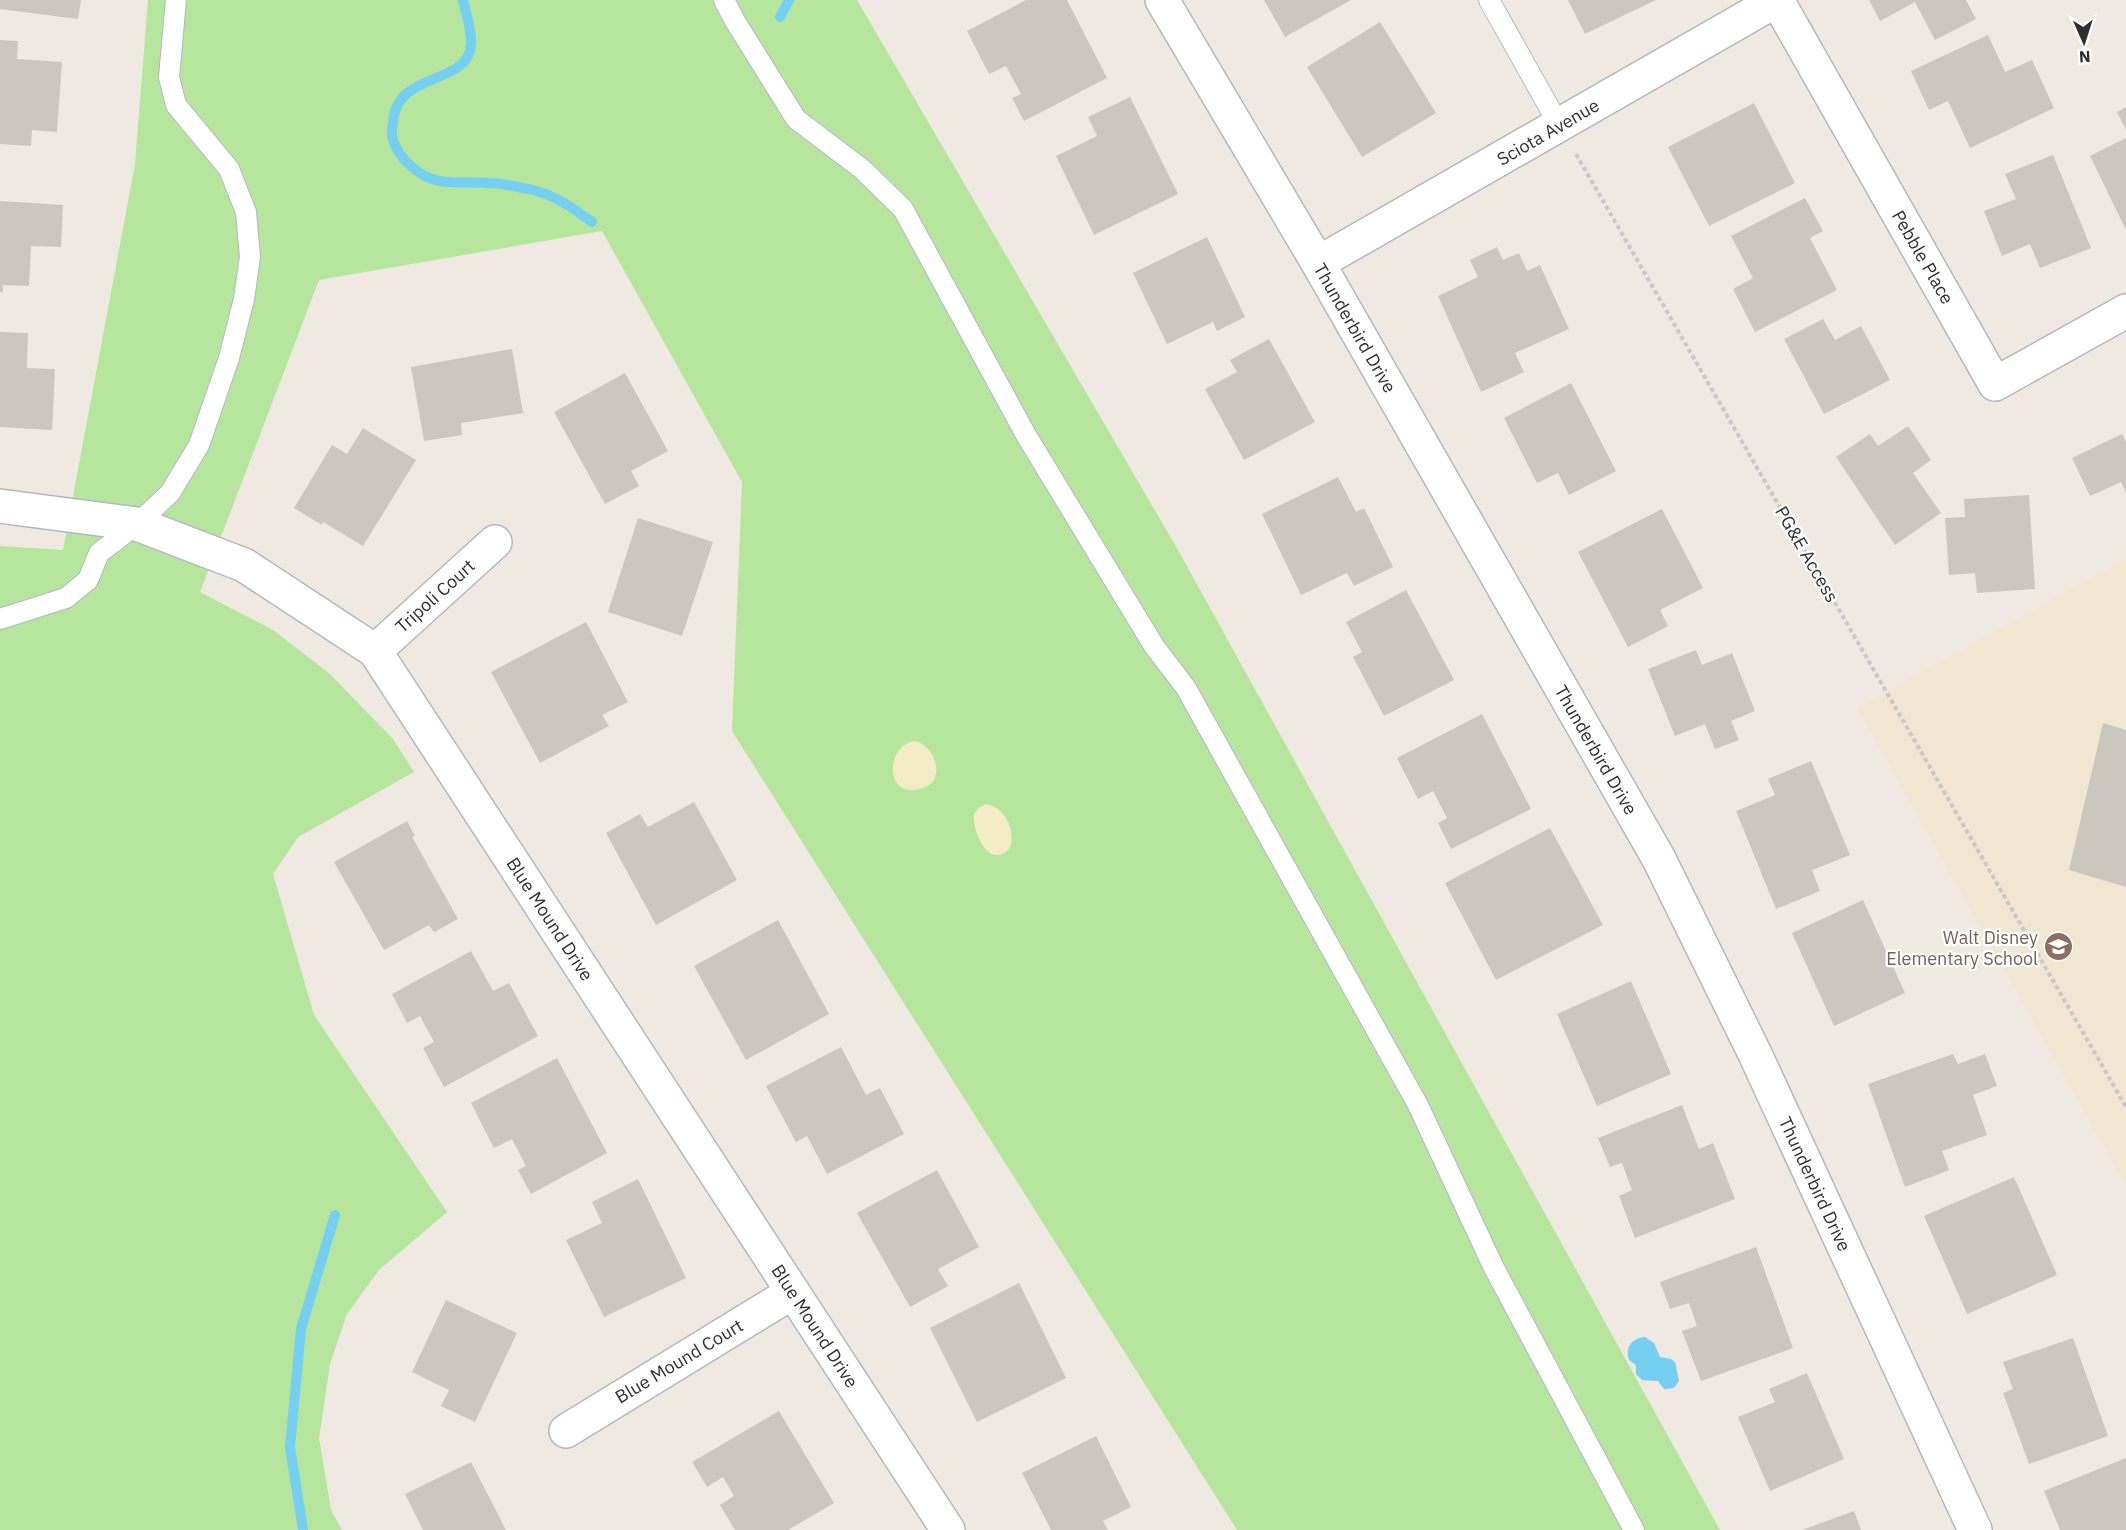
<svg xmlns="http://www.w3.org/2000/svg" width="2126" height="1530" viewBox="0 0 2126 1530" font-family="'IBM Plex Sans',sans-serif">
<rect width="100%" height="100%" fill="#efe9e1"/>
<!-- education -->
<polygon fill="#f0e6d1" points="2126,559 2126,1186 1857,708"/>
<!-- green -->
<polygon fill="#b6e59e" points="148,0 857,0 1178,550 1720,1530 1237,1530 732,731 742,482 602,231 319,280 200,592 273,630 330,674 393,739 414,772 298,837 273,874 314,1015 447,1212 379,1270 347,1314 330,1364 319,1438 331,1510 342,1530 0,1530 0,546 63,550 135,164"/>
<!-- sand -->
<g fill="#f3ecc5">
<path d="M915 741C930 745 940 763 935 778 933 784 926 787 920 789 884 799 885 745 915 741Z"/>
<path d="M986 804C1005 807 1016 831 1010 848 989 871 972 832 974 814L978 808Z"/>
</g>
<!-- water -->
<path fill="#75cff0" d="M1645 1337 1654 1343 1660 1357 1671 1359 1675 1362 1679 1381 1674 1388 1664 1389 1658 1381 1642 1380 1636 1374V1365L1629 1360C1625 1347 1632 1338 1645 1337Z"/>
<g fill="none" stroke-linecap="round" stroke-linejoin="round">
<!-- stream -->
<g stroke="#75cff0" stroke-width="10">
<path d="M463 0C466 14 472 30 471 45 468 86 397 70 393 122 392 128 391 135 393 140 396 150 403 159 411 166 434 188 458 181 488 183 502 183 519 187 533 190 556 196 573 208 592 222"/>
<polyline points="780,17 789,0"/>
<polyline points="303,1530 290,1447 301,1329 335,1215"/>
</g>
</g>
<!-- building -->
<g fill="#cbc7bf">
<polygon points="0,0 81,0 78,19 0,9"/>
<polygon points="1026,0 1067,0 1107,78 1024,121 1012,98 1021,94 1006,66 989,74 967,31"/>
<polygon points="1264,0 1351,0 1285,37"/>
<polygon points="1568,0 1656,0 1585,34"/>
<polygon points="1869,0 1966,0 1976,19 1935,40 1915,2 1880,21"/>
<polygon points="1380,22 1436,113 1362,157 1307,67"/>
<polygon points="1988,35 2005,72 2032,60 2054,108 1970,148 1948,101 1929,110 1911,71"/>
<polygon points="0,40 18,41 17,59 62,62 57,132 32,130 31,146 0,144"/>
<polygon points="1130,97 1178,194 1094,235 1056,156 1097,136 1088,117"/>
<polygon points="1754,103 1795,183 1709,226 1668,147"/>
<polygon points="2126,107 2126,130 2117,112"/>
<polygon points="2126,138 2126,230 2090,156"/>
<polygon points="2053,155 2091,248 2040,268 2030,244 2002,256 1984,211 2016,199 2005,174"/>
<polygon points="1805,198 1823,231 1810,238 1837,290 1755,332 1733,289 1753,278 1731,236"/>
<polygon points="0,201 63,205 61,247 31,246 29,286 3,285 3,292 0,292"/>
<polygon points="1207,237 1245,317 1217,331 1213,322 1167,344 1133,273"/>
<polygon points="1497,247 1503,260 1519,253 1527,271 1540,265 1569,329 1515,353 1524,372 1481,392 1438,296 1478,277 1470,260"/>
<polygon points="1823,319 1835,340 1861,326 1890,380 1824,414 1784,339"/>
<polygon points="0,332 28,333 27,368 55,369 52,430 0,427"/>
<polygon points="1269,339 1315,422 1244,460 1205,389 1237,372 1230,360"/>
<polygon points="512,349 523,413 461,423 462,435 424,441 411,367"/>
<polygon points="625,373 668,451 631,471 639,486 605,504 554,412"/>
<polygon points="1571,383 1616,471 1569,495 1558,473 1537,483 1504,418"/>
<polygon points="1908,426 1931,460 1913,473 1941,513 1895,545 1836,457 1870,434 1878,446"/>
<polygon points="363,428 416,460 363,546 323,522 322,525 294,508 332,445 347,454"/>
<polygon points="2122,434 2126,442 2126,493 2121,482 2090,496 2072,458"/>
<polygon points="1338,477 1356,512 1364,508 1393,567 1354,586 1347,573 1301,595 1262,514"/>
<polygon points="2029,495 2035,589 1977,593 1975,573 1949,575 1945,518 1965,517 1964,499"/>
<polygon points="1662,509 1703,588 1660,610 1668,626 1628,647 1578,552"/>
<polygon points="638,518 713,542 682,636 608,612"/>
<polygon points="1406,590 1454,680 1384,716 1353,657 1362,652 1346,622"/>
<polygon points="586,622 628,702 602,715 609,726 540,763 491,672"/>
<polygon points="1696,650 1702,665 1732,653 1755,711 1731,721 1739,740 1715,749 1705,724 1675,736 1648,669"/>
<polygon points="1482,714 1531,809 1451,849 1438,823 1447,818 1433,791 1418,799 1397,758"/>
<polygon points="2103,723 2126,730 2126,887 2069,870"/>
<polygon points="1811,761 1850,855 1812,870 1820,891 1776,909 1736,811 1775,795 1768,779"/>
<polygon points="694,802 737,880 656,925 606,833 640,814 648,827"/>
<polygon points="407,821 415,836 412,837 458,919 434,932 429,925 384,950 334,862"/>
<polygon points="1550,828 1603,925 1496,980 1445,883"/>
<polygon points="1863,900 1905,993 1834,1026 1792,933"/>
<polygon points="778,920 829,1014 746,1060 694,966"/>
<polygon points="471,951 493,991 509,983 538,1036 444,1087 423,1048 434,1042 420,1016 407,1023 392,994"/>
<polygon points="1631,981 1671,1074 1597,1106 1557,1014"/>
<polygon points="841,1047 866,1095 880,1088 904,1134 827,1174 807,1136 796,1142 766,1086"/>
<polygon points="1953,1054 1958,1064 1985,1054 1997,1086 1973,1095 1987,1135 1942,1151 1949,1170 1905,1187 1868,1084"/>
<polygon points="557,1058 607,1153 531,1194 518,1170 526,1166 512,1139 494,1148 471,1103"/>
<polygon points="1682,1105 1699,1149 1713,1143 1735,1199 1635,1238 1619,1196 1632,1190 1622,1163 1610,1167 1598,1138"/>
<polygon points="937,1170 979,1247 938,1269 948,1286 910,1307 857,1213"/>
<polygon points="2014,1177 2057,1275 1967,1314 1924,1216"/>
<polygon points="638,1179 686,1278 604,1317 566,1240 602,1223 592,1202"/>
<polygon points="1756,1247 1793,1348 1701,1381 1682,1331 1697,1326 1689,1303 1670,1309 1660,1282"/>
<polygon points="1019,1283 1066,1378 977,1422 930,1328"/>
<polygon points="446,1300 517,1333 475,1422 441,1406 449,1390 412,1372"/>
<polygon points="2073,1338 2108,1436 2029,1464 2003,1393 2013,1389 2003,1362"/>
<polygon points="1807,1373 1844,1459 1770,1491 1738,1417 1775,1402 1769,1389"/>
<polygon points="779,1411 834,1503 788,1530 735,1530 720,1505 734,1496 723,1477 707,1487 692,1462"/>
<polygon points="1096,1436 1131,1507 1103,1521 1108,1530 1051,1530 1022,1473"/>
<polygon points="2126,1458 2126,1530 2060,1530 2044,1491"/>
<polygon points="471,1462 506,1530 423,1530 405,1494"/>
<polygon points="1854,1511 1861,1530 1802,1530"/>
</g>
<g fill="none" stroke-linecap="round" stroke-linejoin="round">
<defs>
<g id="lane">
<polyline points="724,0 735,21 796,119 862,169 903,209 1026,435 1154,646 1186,688 1418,1105 1493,1266 1634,1530"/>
<polyline points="1489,0 1559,125"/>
<polyline points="0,619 66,598 88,580 99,553 137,524 170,493 199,445 229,358 244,299 250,257 246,212 229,169 176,105 169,77 176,0"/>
</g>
<g id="street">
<polyline points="1162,0 1318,263 1659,859 1755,1054 1975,1530"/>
<polyline points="1777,0 1995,384 2126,311"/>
<polyline points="1318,263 1777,0"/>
<polyline points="0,506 137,524 244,565 375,651 948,1530"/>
<polyline points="375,651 495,542"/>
<polyline points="566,1431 793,1292"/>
</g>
</defs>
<!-- lane casing -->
<use href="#lane" stroke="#b4b7c1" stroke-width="22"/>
<!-- street casing -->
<use href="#street" stroke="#b4b7c1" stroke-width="36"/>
<!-- path -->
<polyline stroke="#c9c9c9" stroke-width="4" stroke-dasharray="4.5 3" stroke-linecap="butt" points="1576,154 2126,1107"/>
<!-- lane -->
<use href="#lane" stroke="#fff" stroke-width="20"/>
<!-- street -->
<use href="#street" stroke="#fff" stroke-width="33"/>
</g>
<!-- icons -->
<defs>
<symbol id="school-disc" viewBox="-11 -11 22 22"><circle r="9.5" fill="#8d6e63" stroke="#fff"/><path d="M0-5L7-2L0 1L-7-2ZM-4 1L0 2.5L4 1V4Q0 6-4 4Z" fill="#fff"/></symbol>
</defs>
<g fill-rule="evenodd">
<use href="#school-disc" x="2042" y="930" width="33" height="33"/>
</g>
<g text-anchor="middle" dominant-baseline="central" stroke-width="4.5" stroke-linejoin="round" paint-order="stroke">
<!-- street labels -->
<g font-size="18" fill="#2e2e2e" stroke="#fff">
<text transform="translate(1548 132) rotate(-30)">Sciota Avenue</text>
<text transform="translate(1923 257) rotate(60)">Pebble Place</text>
<text transform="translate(1355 328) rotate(60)">Thunderbird Drive</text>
<text transform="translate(1807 554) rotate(60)">PG&amp;E Access</text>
<text transform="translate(435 596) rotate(-42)">Tripoli Court</text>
<text transform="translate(1596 750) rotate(60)">Thunderbird Drive</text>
<text transform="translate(550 919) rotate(57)">Blue Mound Drive</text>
<text transform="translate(1815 1184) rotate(65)">Thunderbird Drive</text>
<text transform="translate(815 1326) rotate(57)">Blue Mound Drive</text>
<text transform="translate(679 1361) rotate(-31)">Blue Mound Court</text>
</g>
<!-- education labels -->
<g font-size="18" fill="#785e54" stroke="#fff" text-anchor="end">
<text x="2038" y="937">Walt Disney<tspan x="2038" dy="21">Elementary School</tspan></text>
</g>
</g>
<!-- north arrow -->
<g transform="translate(2084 42) rotate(177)" stroke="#ffffff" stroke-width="4.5" paint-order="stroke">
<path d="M0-4.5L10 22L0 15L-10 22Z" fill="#2e2e2e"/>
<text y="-9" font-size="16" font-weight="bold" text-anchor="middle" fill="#2e2e2e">N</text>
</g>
</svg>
